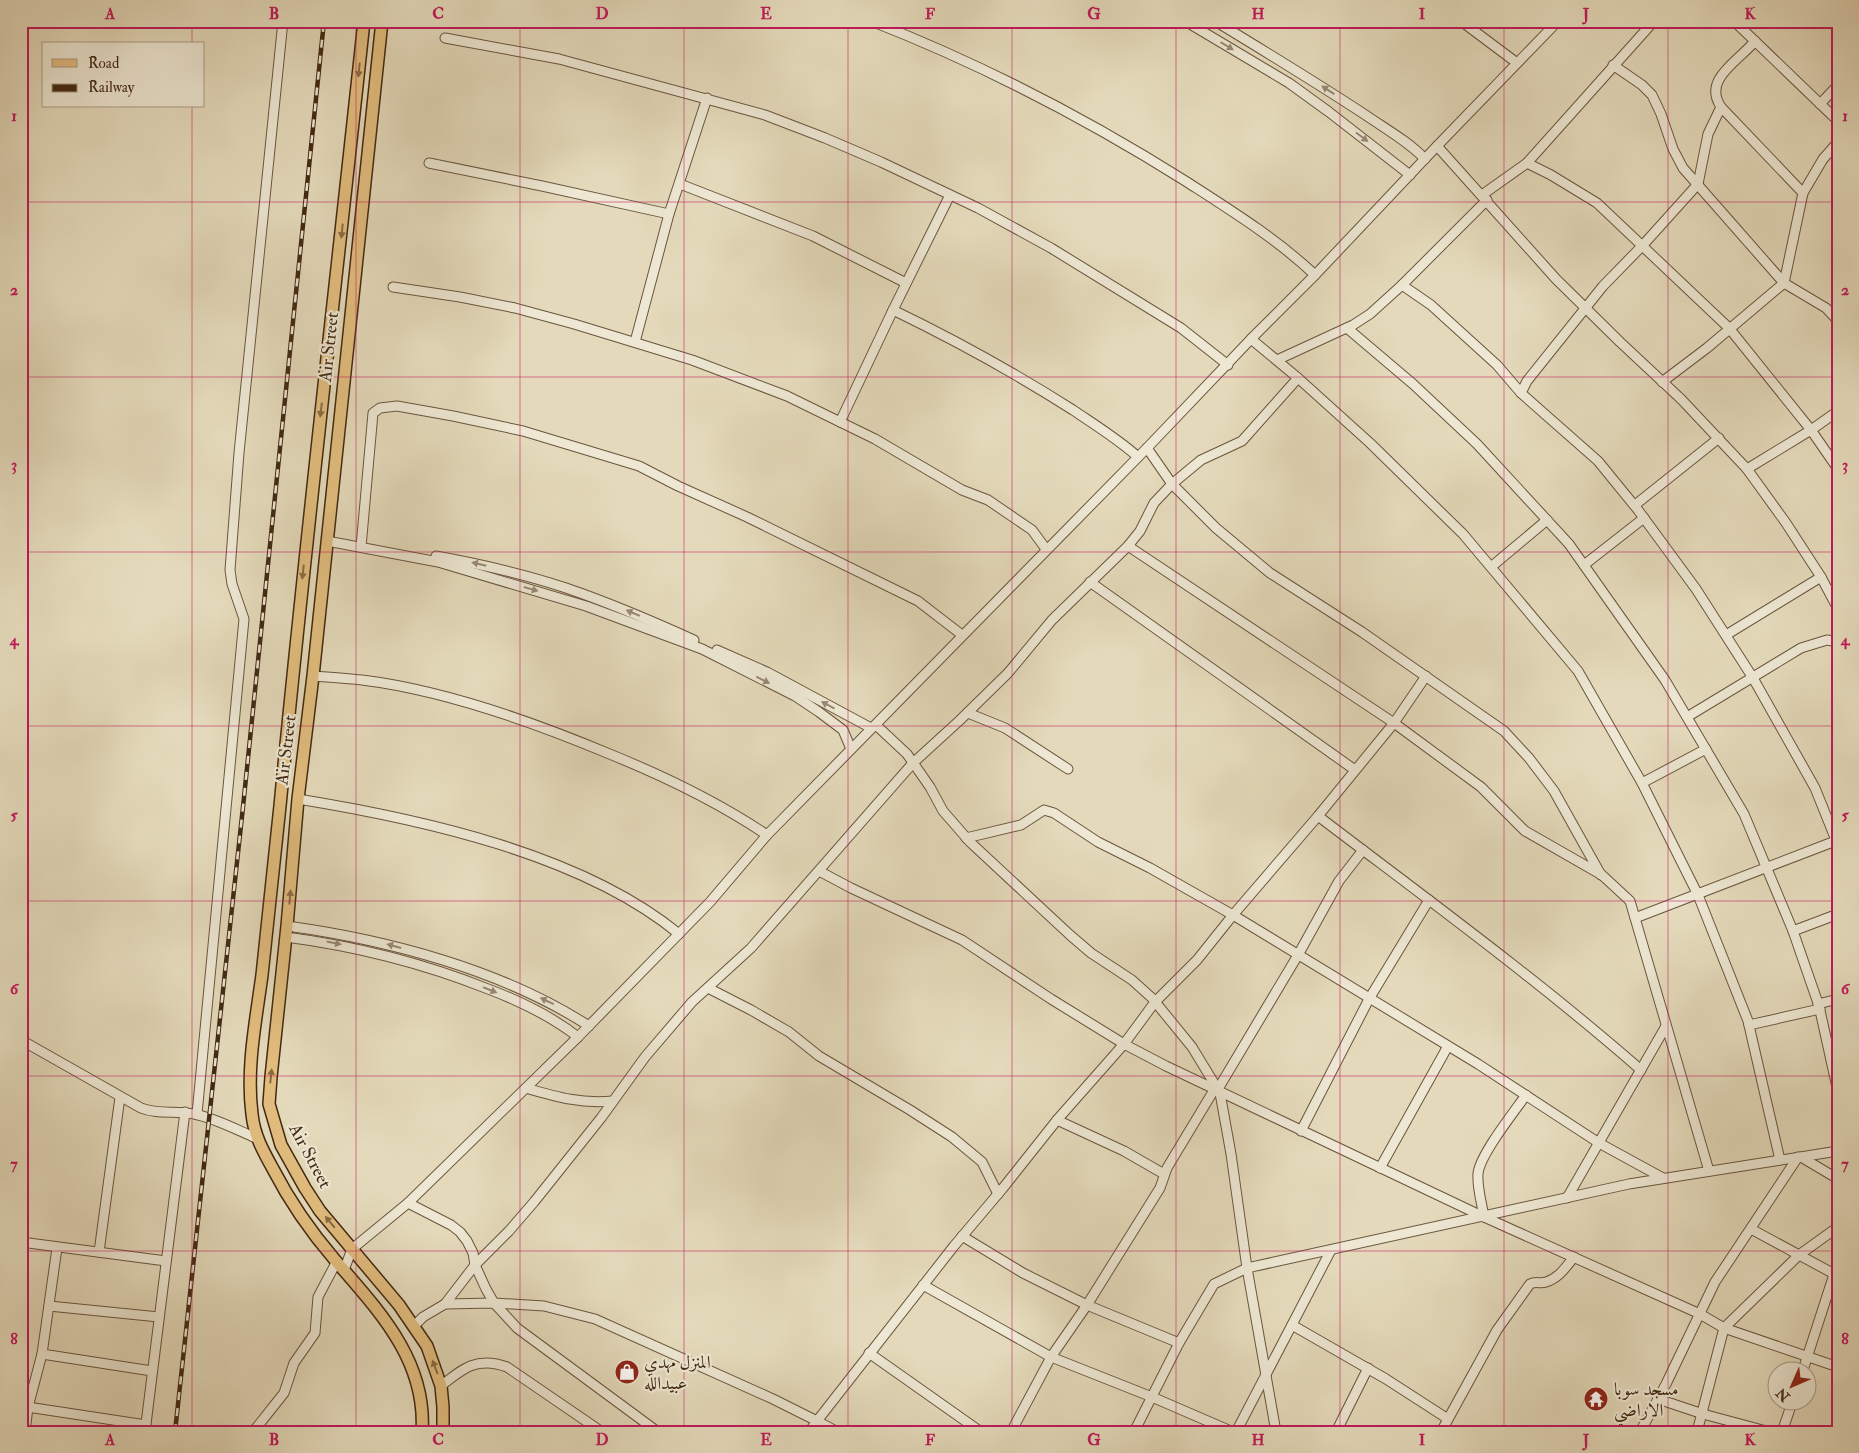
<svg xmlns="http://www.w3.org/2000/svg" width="1859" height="1453" viewBox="0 0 1859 1453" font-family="'IM FELL Double Pica',Amiri,serif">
<rect width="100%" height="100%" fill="#e4dabb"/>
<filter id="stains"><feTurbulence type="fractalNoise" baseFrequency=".004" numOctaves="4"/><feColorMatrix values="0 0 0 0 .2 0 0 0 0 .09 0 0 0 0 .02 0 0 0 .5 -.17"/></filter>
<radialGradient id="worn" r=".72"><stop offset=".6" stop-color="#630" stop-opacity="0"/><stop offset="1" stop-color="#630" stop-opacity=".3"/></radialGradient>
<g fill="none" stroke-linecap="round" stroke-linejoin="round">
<defs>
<g id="minor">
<path d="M871 21C981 64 1087 119 1187 182 1232 211 1277 239 1315 275"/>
<polyline points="1185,21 1289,83 1329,112 1410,175"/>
<path d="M1215 21C1266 52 1317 83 1367 116 1386 129 1409 142 1425 159"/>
<polyline points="1461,21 1517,63"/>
<polyline points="1734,21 1838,121"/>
<polyline points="445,38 559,59 765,115 825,138 881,162 978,208 1051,248 1181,328 1228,365"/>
<path d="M1755 41C1739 61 1702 79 1721 107L1803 193"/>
<polyline points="1613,65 1642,85 1652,95 1661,114 1673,149 1683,168 1784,283 1826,308 1838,321"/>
<polyline points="1820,104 1838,85"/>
<polyline points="1437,146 1556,279 1620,342 1681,399 1747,469 1786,523 1821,577 1838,609"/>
<polyline points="429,163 542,186 669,214"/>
<polyline points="1527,163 1551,175 1597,203 1729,328 1811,430 1838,469"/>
<polyline points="680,184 813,236 906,283"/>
<polyline points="1482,195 1527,163 1654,21"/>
<polyline points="1402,285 1431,305 1497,365 1521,393 1598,461 1638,510 1696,589 1753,678 1815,788 1838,845"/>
<polyline points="393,287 460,297 515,308 574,324 692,360 787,396 875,439 962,490 988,500 1032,530 1046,549"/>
<path d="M893 310C955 340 1015 373 1073 410 1095 425 1118 439 1138 457"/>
<polyline points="1347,328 1413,384 1477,444 1569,544 1665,680 1744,814 1793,931 1819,1006 1838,1092"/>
<polyline points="1251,339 1298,378 1370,443 1463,534 1578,671 1642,783 1698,895 1748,1021 1780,1160"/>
<polyline points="635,342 669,214 707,98"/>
<polyline points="1277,360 1353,325 1370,314 1402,285 1487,200"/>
<polyline points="1662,382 1707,348 1784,283 1803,193 1823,159 1838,142"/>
<polyline points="1521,393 1527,381 1603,286 1643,245 1698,184 1708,134 1721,107"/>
<polyline points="840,422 893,310 950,195"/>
<polyline points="1147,448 1172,484 1216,528 1270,573 1362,632 1504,731 1529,758 1554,791 1601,875"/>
<polyline points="1747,469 1811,430 1838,411"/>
<polyline points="1635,505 1719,438"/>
<polyline points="327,541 438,562 586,606 702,649 795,696 819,712 843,730 851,749"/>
<polyline points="1128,546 1394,723 1481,787 1525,831 1602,875 1630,901 1709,1171"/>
<polyline points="361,547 373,413 380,408 397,406 453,416 523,431 639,466 678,486 747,517 918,601 962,635"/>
<path d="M436 556C480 564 524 574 566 588 610 603 652 621 694 640"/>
<polyline points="1584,565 1644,518"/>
<polyline points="1491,567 1547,520"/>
<polyline points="1090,582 1355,770"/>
<polyline points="1726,635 1821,577"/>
<polyline points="717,650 767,672 871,728"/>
<path d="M313 676C329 677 346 678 362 680 444 690 536 723 612 755 666 777 718 802 767 835"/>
<polyline points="968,713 1005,728 1068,769"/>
<polyline points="1687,717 1801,648 1827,640 1838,642"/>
<polyline points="876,725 907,754 930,787 943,811 970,842 1070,935 1091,953 1132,980 1152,998 1192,1047 1220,1093 1231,1154 1247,1268 1276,1432"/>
<polyline points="1642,783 1706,749"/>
<path d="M298 799C421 819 582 854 679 934"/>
<path d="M1318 816C1427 899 1538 980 1641 1070"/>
<polyline points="966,838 1021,825 1044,810 1054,813 1098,842 1150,868 1233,915 1478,1064 1599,1143 1663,1178"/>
<polyline points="819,871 851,888 962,940 1051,999 1124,1044 1166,1066 1484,1217 1700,1314 1724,1328 1838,1367"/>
<polyline points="1635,918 1838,840"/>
<path d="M287 926C389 940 502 970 589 1026"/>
<polyline points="1793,931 1838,914"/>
<path d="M286 937C355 946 423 963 488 989 520 1001 551 1016 578 1037"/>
<polyline points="708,988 751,1010 789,1032 819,1056 910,1110 952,1137 982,1162 998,1194"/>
<polyline points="1818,1004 1838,999"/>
<polyline points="1749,1025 1820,1009"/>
<path d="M21 1040 141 1108C158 1115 176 1110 194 1114 215 1118 237 1130 256 1138"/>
<path d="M526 1088C557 1097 580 1104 613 1101"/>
<polyline points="1218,1089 1298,955 1339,881 1363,850"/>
<polyline points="197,1114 244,619 232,584 230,570 239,453 283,21"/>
<polyline points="1057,1120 1124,1151 1164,1174"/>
<polyline points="1301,1131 1369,999 1429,900"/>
<polyline points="1801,1157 1838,1179"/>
<polyline points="1380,1168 1448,1046"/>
<polyline points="1567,1198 1666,1026"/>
<polyline points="408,1203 451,1225 460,1232 467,1241 473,1253 475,1265 486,1289 494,1303 517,1328 658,1432"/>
<path d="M1484 1217C1482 1204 1477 1188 1478 1174 1479 1156 1514 1112 1526 1095"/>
<polyline points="1751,1229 1838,1276"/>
<polyline points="962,1236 1023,1273 1087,1305 1179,1343"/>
<polyline points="21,1242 166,1261"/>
<polyline points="99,1252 120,1097"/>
<polyline points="344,1270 352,1249 408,1203 578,1037 710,902 767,835 1147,448 1251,339 1315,275 1437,146 1558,21"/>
<polyline points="923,1285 1051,1357 1152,1397 1233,1432"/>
<polyline points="445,1304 475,1265 509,1231 534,1202 601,1118 645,1057 692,1002 751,948 913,763 960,720 1008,673 1052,620 1128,546 1140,531 1154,503 1172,484 1201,460 1242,441 1298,378"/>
<polyline points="49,1306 159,1317"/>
<polyline points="1292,1325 1386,1379 1448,1419"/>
<polyline points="414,1326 423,1317 445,1304 494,1303 544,1306 595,1319 773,1399 817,1421 954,1246 1003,1188 1057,1120 1124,1044 1155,1002 1197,960 1233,915 1318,816 1394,723 1426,676"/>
<polyline points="869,1353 981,1432"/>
<polyline points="42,1354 152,1371"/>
<polyline points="1803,1370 1838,1262"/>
<path d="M441 1386C463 1368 478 1356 507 1367L602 1432"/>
<polyline points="1658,1399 1703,1414 1770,1432"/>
<polyline points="21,1406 146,1425"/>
<polyline points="25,1432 28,1407 42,1354 57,1248"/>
<polyline points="145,1432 185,1112"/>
<polyline points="253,1432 284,1393 294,1363 315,1333 318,1297 337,1261"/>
<polyline points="809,1432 817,1421 838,1432"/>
<polyline points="1011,1432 1051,1357 1087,1305 1160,1188 1167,1168 1214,1090"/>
<polyline points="1134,1432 1179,1343 1214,1284 1247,1268 1629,1184 1838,1151"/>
<polyline points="1236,1432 1331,1250"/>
<polyline points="1336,1432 1368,1368"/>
<path d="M1441 1432 1497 1330 1530 1284C1536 1281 1540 1284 1546 1282 1559 1278 1566 1267 1574 1257"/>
<polyline points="1640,1432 1666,1384 1715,1282 1798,1157"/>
<polyline points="1697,1432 1724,1328 1799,1255 1838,1227"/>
<polyline points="1782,1432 1793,1400"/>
</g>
<g id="major">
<path d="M364 21C336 283 305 544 280 806 274 862 268 919 262 975 256 1020 246 1068 252 1114 254 1135 263 1151 273 1169 290 1202 311 1232 335 1260 378 1310 427 1360 422 1432"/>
<polyline points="382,21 313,676 298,799 287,926 271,1077 269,1104 281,1145 305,1188 320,1211 399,1305 427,1346 441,1386 443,1407 443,1432"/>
</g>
</defs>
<!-- minor casing -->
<use href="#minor" stroke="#6a553d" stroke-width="11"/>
<!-- major casing -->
<use href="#major" stroke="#422913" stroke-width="14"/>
<!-- minor -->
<use href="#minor" stroke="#ede7d3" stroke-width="9"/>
<!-- major -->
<use href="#major" stroke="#e2bd7e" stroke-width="11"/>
<defs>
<polyline id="rail" points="175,1432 243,807 324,21"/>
</defs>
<!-- rail casing -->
<use href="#rail" stroke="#422913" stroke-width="4.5"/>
<!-- rail -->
<use href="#rail" stroke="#ede7d3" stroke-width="2.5" stroke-dasharray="8" stroke-linecap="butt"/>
</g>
<!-- one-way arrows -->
<defs><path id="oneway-solid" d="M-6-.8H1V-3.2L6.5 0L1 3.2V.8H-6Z" transform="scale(1.25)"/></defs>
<g fill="#988873">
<use href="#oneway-solid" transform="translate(1227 46) rotate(31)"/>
<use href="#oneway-solid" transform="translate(1328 90) rotate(-147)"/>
<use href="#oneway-solid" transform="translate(1362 137) rotate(37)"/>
<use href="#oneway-solid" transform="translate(479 564) rotate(-167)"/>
<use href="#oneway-solid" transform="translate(531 589) rotate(16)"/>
<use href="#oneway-solid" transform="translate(633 613) rotate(-157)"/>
<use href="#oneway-solid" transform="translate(763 680) rotate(27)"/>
<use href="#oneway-solid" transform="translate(828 705) rotate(-152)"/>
<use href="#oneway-solid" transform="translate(334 943) rotate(11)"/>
<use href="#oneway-solid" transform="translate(394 946) rotate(-165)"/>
<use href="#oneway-solid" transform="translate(490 990) rotate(22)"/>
<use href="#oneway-solid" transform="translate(547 1001) rotate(-155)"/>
</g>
<g fill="#8a6c43">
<use href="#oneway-solid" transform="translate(359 70) rotate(96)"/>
<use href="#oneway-solid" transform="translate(342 231) rotate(96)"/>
<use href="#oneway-solid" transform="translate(321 410) rotate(97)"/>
<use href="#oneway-solid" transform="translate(303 572) rotate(96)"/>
<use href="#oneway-solid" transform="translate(290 897) rotate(-85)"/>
<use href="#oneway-solid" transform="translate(271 1076) rotate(-84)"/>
<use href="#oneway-solid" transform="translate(330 1222) rotate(-130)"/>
<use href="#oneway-solid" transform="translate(435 1367) rotate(-111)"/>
</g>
<!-- grid -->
<path fill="none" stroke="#c2185b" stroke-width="1" stroke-opacity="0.55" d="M192 21V44M356 21V1432M520 21V1432M684 21V1432M848 21V1432M1012 21V1432M1176 21V1432M1340 21V1432M1504 21V1432M1668 21V1432M192 106V1432M21 202H1838M21 377H1838M21 552H1838M21 726H1838M21 901H1838M21 1076H1838M21 1251H1838"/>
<!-- icons -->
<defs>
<symbol id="shop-disc" viewBox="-11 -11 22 22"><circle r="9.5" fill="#8f2418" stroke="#ede7d3"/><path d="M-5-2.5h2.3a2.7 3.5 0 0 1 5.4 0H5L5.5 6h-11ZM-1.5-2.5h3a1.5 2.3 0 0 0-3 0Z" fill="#fff"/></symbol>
<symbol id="temple-disc" viewBox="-11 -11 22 22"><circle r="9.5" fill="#8f2418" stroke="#ede7d3"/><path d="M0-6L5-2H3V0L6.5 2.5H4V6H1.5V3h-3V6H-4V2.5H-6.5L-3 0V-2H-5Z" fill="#fff"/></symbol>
</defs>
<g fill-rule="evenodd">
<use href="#shop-disc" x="613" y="1358" width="28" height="28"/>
<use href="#temple-disc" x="1582" y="1385" width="28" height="28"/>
</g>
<g text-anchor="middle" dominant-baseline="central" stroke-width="4.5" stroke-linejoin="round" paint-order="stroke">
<!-- street labels -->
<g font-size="18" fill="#422913" stroke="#ede7d3">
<text transform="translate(329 347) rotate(-84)">Air Street</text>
<text transform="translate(286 750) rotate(-83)">Air Street</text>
<text transform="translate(310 1156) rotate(62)">Air Street</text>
</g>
<!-- poi labels -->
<g font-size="18" fill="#422913" stroke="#ede7d3" text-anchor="start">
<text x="644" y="1362">المنزل مهدي<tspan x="644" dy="21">عبيدالله</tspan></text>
<text x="1614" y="1389">مسجد سوبا<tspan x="1614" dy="21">الاراضي</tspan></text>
</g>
</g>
<!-- margin -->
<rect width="1859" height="1453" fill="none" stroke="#e4dabb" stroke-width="55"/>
<!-- legend -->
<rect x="42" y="42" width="162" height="65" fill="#ede7d3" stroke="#a99b86"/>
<rect x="52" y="59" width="25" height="8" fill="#e2bd7e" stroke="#a99b86"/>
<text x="88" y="68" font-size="15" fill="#422913">Road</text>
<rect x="52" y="84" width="25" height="8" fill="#422913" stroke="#a99b86"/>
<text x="88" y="92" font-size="15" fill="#422913">Railway</text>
<!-- north arrow -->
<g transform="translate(1792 1386) rotate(225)"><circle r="24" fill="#ede7d3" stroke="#a99b86"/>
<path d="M0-4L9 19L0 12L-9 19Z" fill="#8f2418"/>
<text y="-8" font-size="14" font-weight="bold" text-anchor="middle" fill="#422913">N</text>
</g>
<rect x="28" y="28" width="1804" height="1398" fill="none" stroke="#c2185b" stroke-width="2"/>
<g font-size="16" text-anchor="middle" font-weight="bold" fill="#c2185b">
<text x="110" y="19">A</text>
<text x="274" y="19">B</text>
<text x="438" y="19">C</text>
<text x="602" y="19">D</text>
<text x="766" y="19">E</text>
<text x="930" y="19">F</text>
<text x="1094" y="19">G</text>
<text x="1258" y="19">H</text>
<text x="1422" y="19">I</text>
<text x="1586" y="19">J</text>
<text x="1750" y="19">K</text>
<text x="14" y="121">1</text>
<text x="1845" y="121">1</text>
<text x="14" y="295">2</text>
<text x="1845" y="295">2</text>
<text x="14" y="470">3</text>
<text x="1845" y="470">3</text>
<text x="14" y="645">4</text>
<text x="1845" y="645">4</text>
<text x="14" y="820">5</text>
<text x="1845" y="820">5</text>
<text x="14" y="994">6</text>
<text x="1845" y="994">6</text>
<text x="14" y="1169">7</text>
<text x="1845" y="1169">7</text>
<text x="14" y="1344">8</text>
<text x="1845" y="1344">8</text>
<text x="110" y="1445">A</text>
<text x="274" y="1445">B</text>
<text x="438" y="1445">C</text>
<text x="602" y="1445">D</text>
<text x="766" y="1445">E</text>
<text x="930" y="1445">F</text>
<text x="1094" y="1445">G</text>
<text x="1258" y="1445">H</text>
<text x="1422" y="1445">I</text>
<text x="1586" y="1445">J</text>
<text x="1750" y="1445">K</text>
</g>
<rect width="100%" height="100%" filter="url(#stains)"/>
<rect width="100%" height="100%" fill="url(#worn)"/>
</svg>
